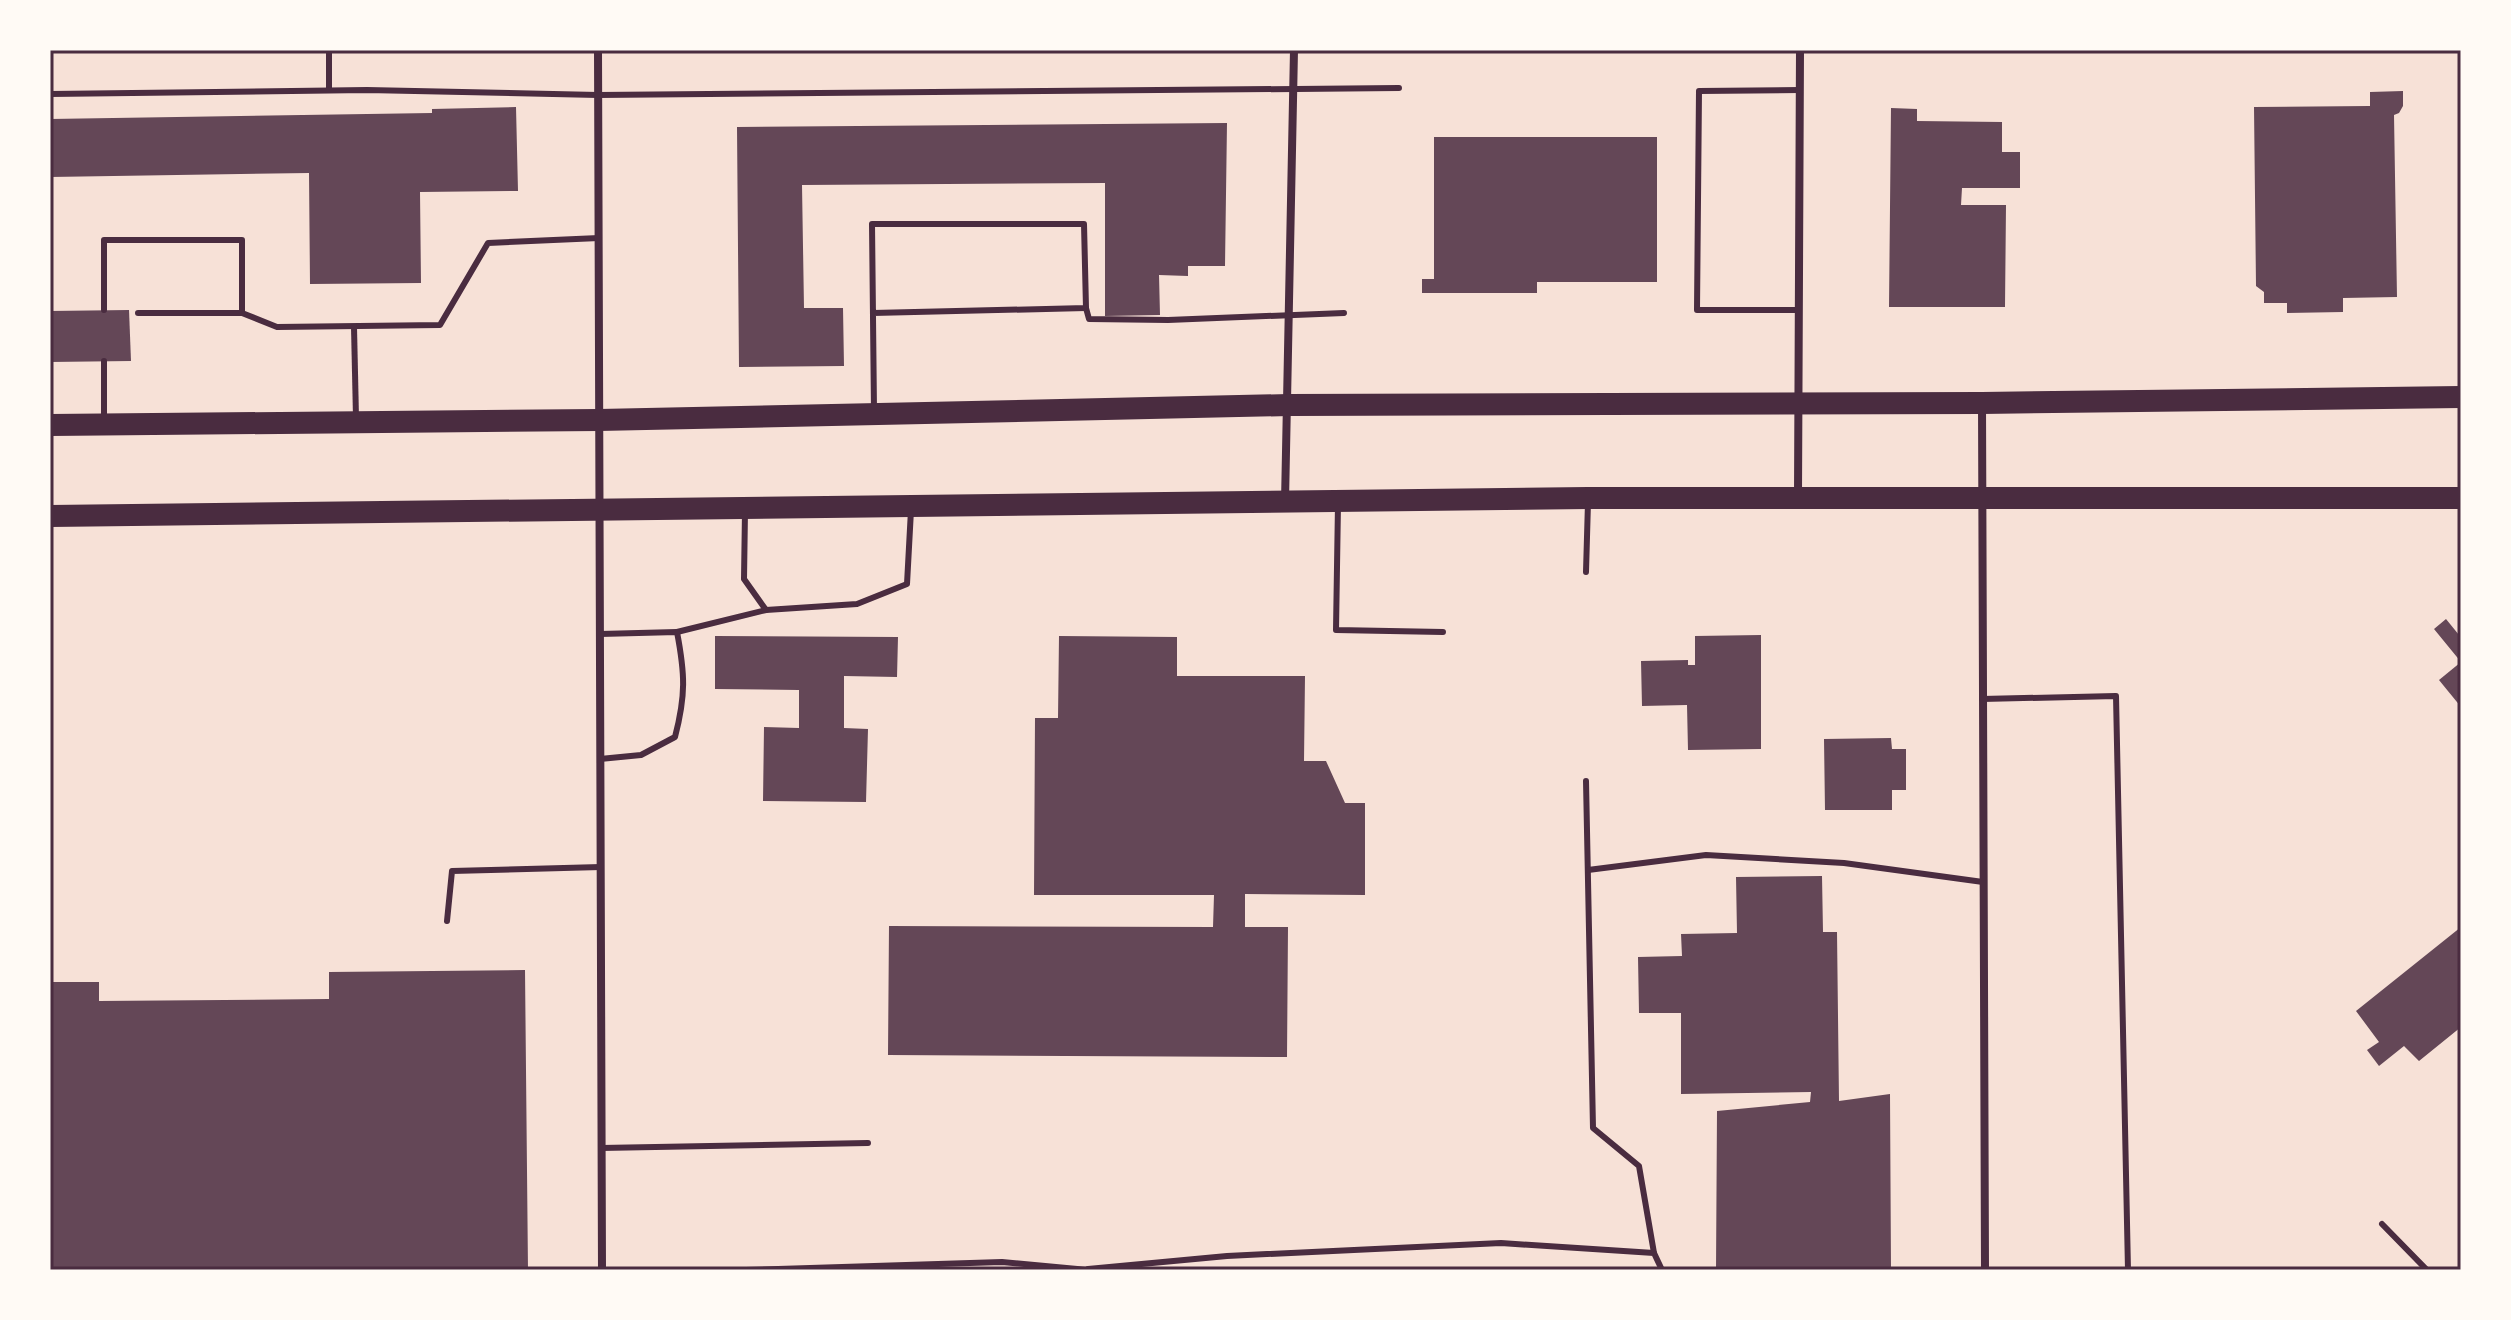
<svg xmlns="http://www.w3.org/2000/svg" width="2511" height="1320" viewBox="0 0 2511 1320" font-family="Arial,sans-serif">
<rect width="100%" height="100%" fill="#f7e1d7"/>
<!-- building -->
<g fill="#644757">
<polygon points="2403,91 2403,106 2399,113 2394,115 2397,297 2343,298 2343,312 2287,313 2287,303 2264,303 2264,292 2256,286 2254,107 2370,106 2370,92"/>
<polygon points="516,107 518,191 420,192 421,283 310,284 309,173 50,177 50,119 432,113 432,109"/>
<polygon points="1891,108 1917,109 1917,121 2002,122 2002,152 2020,152 2020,188 1962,188 1961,205 2006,205 2005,307 1889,307"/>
<polygon points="1227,123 1225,266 1188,266 1188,276 1159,275 1160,315 1105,316 1105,183 802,185 804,308 843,308 844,366 739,367 737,127"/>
<polygon points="1434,137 1657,137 1657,282 1537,282 1537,293 1422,293 1422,279 1434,279"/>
<polygon points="129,310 131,361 50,362 50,311"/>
<polygon points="2446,619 2459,635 2461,633 2461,662 2434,629"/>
<polygon points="1761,635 1761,749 1688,750 1687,705 1642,706 1641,661 1688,660 1688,665 1695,665 1695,636"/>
<polygon points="715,636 898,637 897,677 844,676 844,728 868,729 866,802 763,801 764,727 799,728 799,690 715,689"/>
<polygon points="1059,636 1177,637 1177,676 1305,676 1304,761 1326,761 1345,803 1365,803 1365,895 1245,894 1245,927 1288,927 1287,1057 888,1055 889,926 1213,927 1214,895 1034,895 1035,718 1058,718"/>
<polygon points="2461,662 2461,707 2439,680"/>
<polygon points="1891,738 1892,749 1906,749 1906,790 1892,790 1892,810 1825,810 1824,739"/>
<polygon points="1822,876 1823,932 1837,932 1839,1101 1890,1094 1891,1270 1716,1270 1717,1111 1810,1102 1811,1092 1681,1094 1681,1013 1639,1013 1638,957 1682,956 1681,934 1737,933 1736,877"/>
<polygon points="2461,927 2461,1027 2419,1061 2404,1046 2379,1066 2367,1050 2379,1042 2356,1011"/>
<polygon points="525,970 528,1270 50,1270 50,982 99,982 99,1001 329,999 329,972"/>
</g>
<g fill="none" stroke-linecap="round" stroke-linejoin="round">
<!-- service -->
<g stroke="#4a2c40" stroke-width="6">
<polyline points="329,50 329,90"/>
<polyline points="50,94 367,90 598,95 1399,88"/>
<polyline points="1086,308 1089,319 1168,320 1344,313"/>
<polyline points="104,310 104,240 242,240 242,313 277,327 440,325 488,243 599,238"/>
<polyline points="1799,310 1697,310 1699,91 1800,90"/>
<polyline points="138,313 242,313"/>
<polyline points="873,313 1086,308 1084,224 872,224 874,410"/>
<polyline points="354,327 356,418"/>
<polyline points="104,361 104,422"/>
<polyline points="1338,504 1336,630 1443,632"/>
<polyline points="745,511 744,579 766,610 857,604 907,584 911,510"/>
<polyline points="1586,572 1588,502"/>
<polyline points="677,632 766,610"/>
<path d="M600 634 677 632C685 674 686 695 675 737L641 755 600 759"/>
<polyline points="1982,699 2116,696 2128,1270"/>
<polyline points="1586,781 1593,1128 1639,1166 1654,1253"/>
<polyline points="1588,870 1706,855 1844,863 1983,882"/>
<polyline points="447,921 452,871 601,867"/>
<polyline points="601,1148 868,1143"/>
<polyline points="2382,1224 2427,1270"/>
<polyline points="1088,1269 1227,1256 1501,1243 1654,1253 1662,1270"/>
<polyline points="746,1270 1002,1262 1088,1270"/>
</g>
<!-- minor -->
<g stroke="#4a2c40" stroke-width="8">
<polyline points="598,50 602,1270"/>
<polyline points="1982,403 1985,1270"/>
<polyline points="1798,496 1800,50"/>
<polyline points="1285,502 1294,50"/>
</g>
<!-- trunk -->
<g stroke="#4a2c40" stroke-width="22">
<polyline points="50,425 599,420 1289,405 1982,403 2461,397"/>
<polyline points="50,516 1588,498 2461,498"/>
</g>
</g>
<!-- border -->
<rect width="2511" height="1320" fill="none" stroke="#fffaf5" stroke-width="104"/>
<rect x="52" y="52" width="2407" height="1216" fill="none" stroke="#4a2c40" stroke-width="3"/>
</svg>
